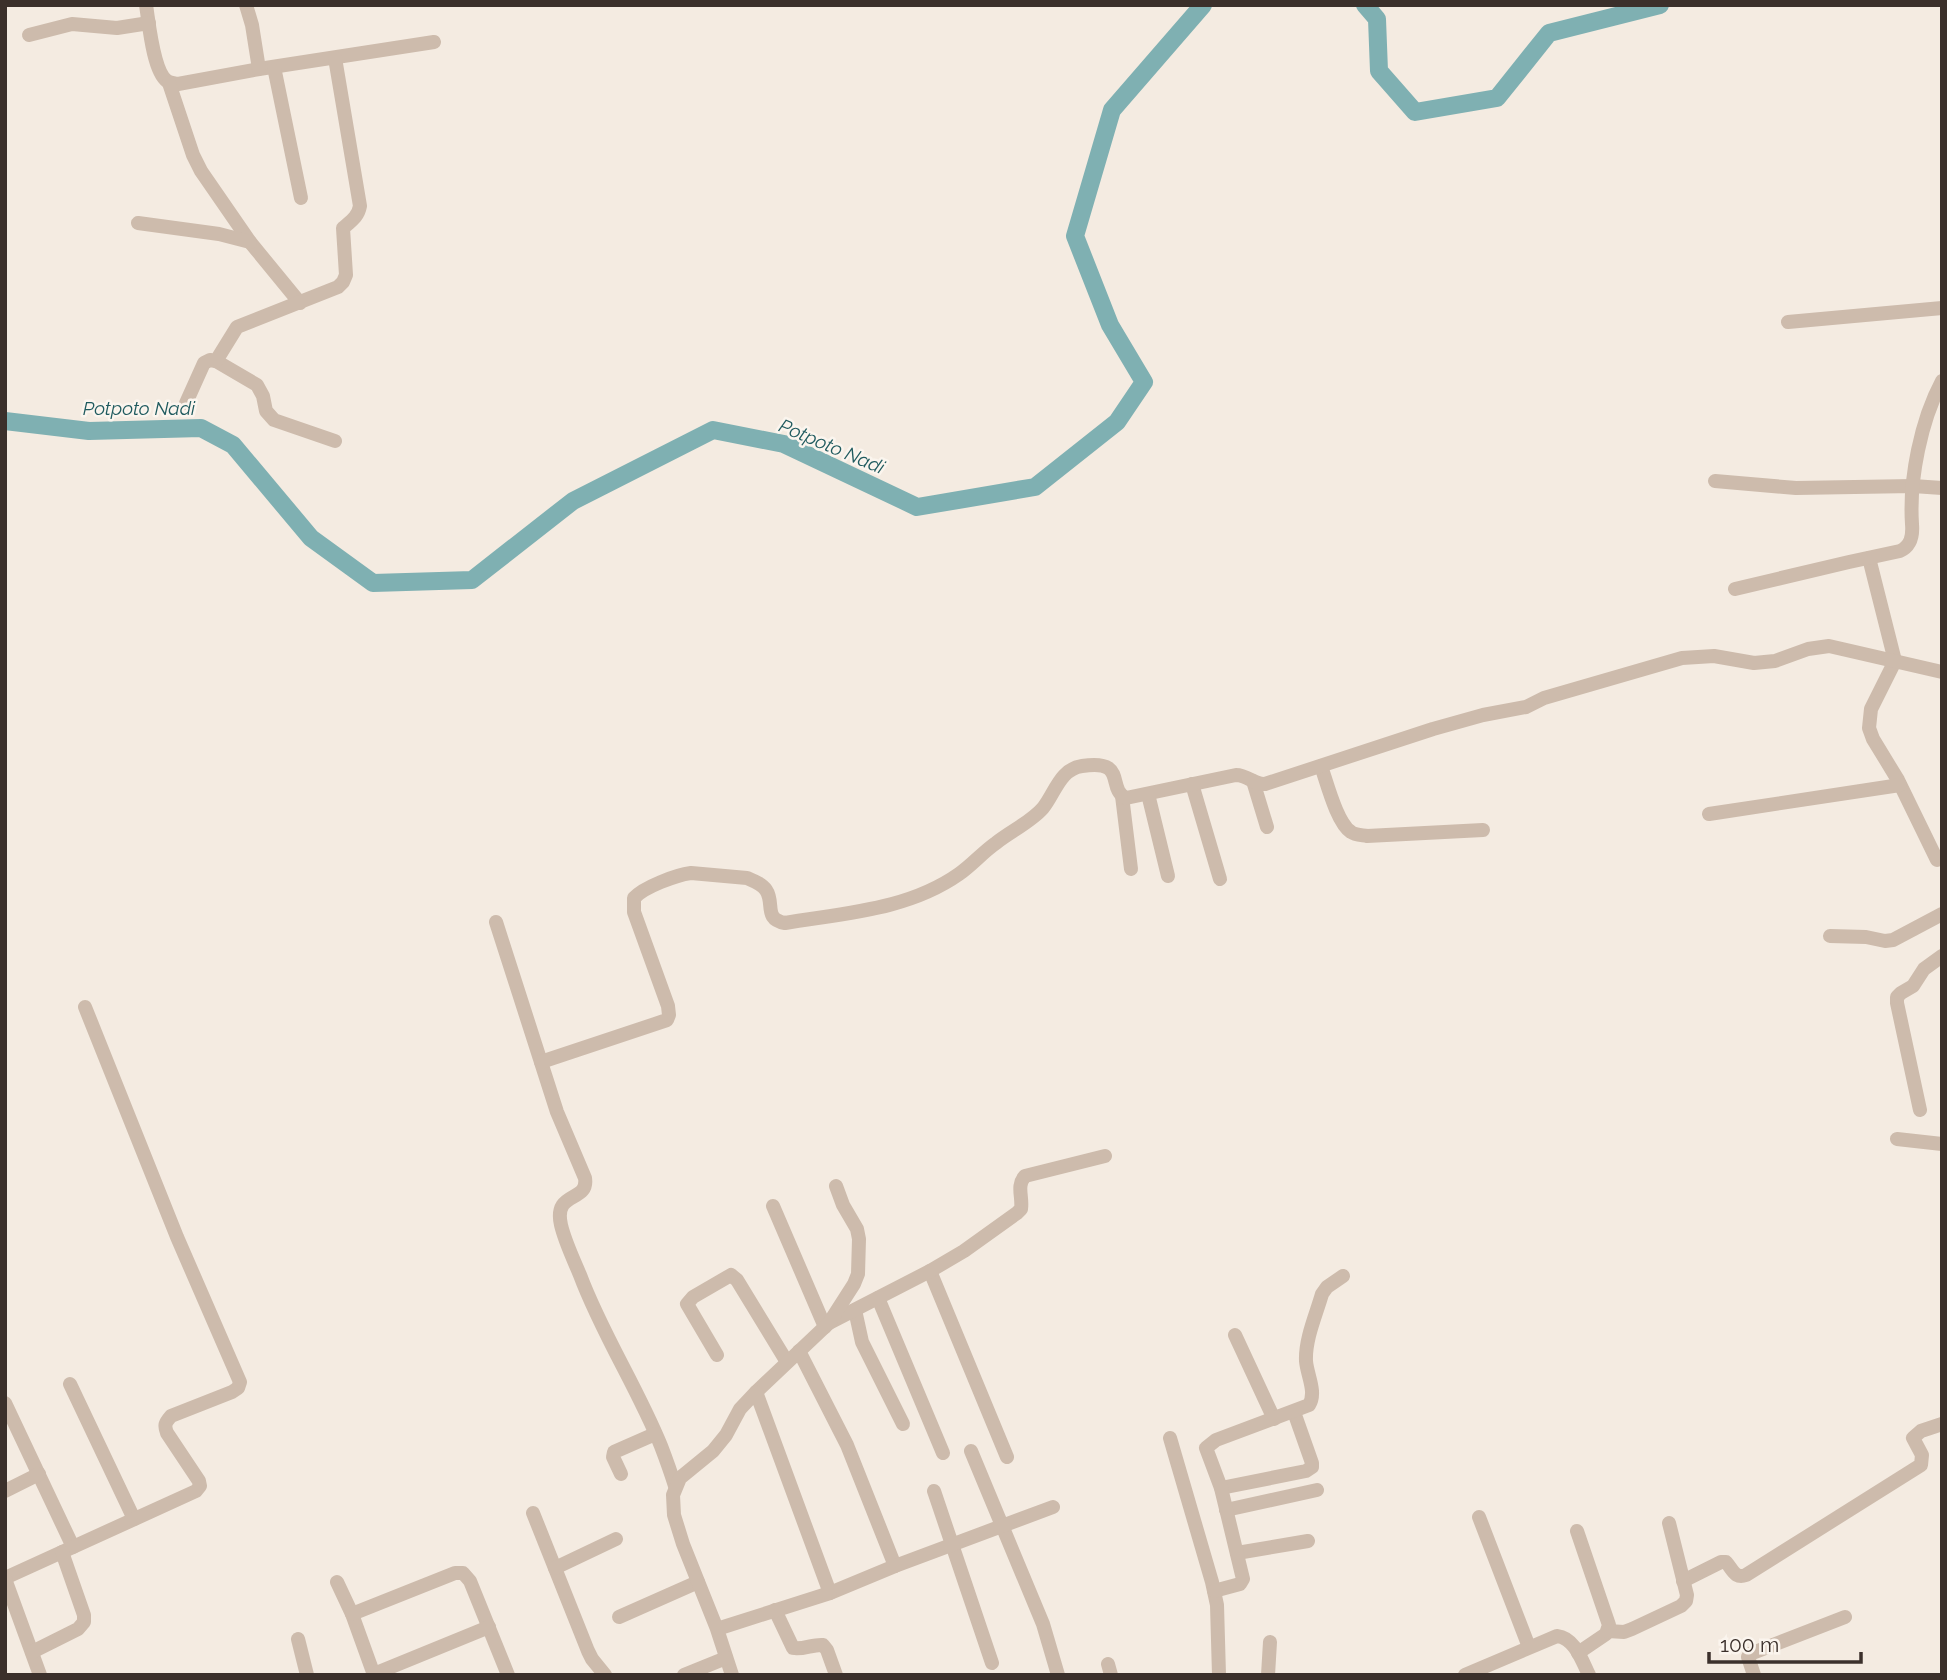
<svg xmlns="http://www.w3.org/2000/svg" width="1947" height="1680" viewBox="0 0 1947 1680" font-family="Raleway,sans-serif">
<rect width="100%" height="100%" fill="#f4ebe1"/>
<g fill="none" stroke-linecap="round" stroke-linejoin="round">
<!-- river -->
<g stroke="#7fb0b2" stroke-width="18">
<polyline points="1365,5 1377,19 1379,71 1415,112 1497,98 1549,33 1660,5"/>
<polyline points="5,421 89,431 201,428 233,445 311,538 373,583 472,580 573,501 713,430 784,444 917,507 1035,487 1117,422 1144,382 1110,325 1075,236 1112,110 1203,5"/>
</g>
<!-- minor -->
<g stroke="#cdbbac" stroke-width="14">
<path d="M146 5C149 23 153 71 167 81 171 83 174 83 178 84L259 69 434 42"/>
<polyline points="246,5 252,25 259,69"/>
<polyline points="29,35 72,24 117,28 149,23"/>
<polyline points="274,67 301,198"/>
<polyline points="169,83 193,155 201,171 250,242 300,303"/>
<polyline points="138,223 219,234 250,242"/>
<polyline points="1788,322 1942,308"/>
<polyline points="216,361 257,385 263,396 266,411 274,420 335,441"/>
<path d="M186 403 204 363 210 360 216 361 237 327 338 287 343 282 346 275 343 228C351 221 358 217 360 206L335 58"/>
<polyline points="1715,481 1796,488 1913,486 1942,488"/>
<polyline points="1869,558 1895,661 1871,709 1869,728 1873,739 1898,780 1937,860"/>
<path d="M1735 589 1849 562 1900 551C1911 546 1913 536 1912 524 1909 479 1921 420 1942 381"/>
<path d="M1321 766C1327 783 1337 823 1351 832 1355 835 1361 835 1367 836L1483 830"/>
<polyline points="1253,781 1267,827"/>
<polyline points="1192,784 1220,879"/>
<polyline points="1148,794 1168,876"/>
<polyline points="1122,796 1131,869"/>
<polyline points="1709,814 1900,785"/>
<path d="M496 922 557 1112 585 1178C589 1203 553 1190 561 1225 565 1242 573 1258 580 1275 602 1334 637 1387 661 1446 666 1459 671 1473 675 1486"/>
<polyline points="1830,936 1866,937 1885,941 1893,940 1942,914"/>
<path d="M541 1062 667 1020 669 1015 668 1006 634 912V898C644 887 676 875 691 873L747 878C754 881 762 884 766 890 775 903 763 919 785 923 844 913 908 910 959 874 972 865 983 852 996 843 1011 831 1031 822 1043 808 1055 793 1060 769 1082 766 1128 759 1106 788 1126 798L1236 775C1248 775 1254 785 1265 784L1433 729 1483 715 1526 707 1544 698 1682 658 1714 656 1754 663 1775 661 1808 649 1829 646 1942 672"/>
<polyline points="1920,1110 1897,1003 1897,997 1901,993 1913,986 1924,969 1942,956"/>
<polyline points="1897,1139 1942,1144"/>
<polyline points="773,1206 825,1327"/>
<polyline points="930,1271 1007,1457"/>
<polyline points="878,1298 943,1453"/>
<polyline points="855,1310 862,1342 903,1424"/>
<path d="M829 1323 930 1271 964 1251 1017 1213 1021 1209C1023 1197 1016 1186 1025 1176L1105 1156"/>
<polyline points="1235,1335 1274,1419"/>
<polyline points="799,1351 847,1445 895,1566"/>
<polyline points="717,1355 687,1304 693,1297 731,1275 737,1280 787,1362"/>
<polyline points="70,1384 134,1519"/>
<polyline points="756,1392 829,1323 854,1284 858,1274 859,1239 857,1229 843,1205 836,1186"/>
<polyline points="5,1403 73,1547"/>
<polyline points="1170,1438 1212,1582 1217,1605 1219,1675"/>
<polyline points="971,1451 1043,1624 1058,1675"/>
<polyline points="621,1474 613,1457 614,1452 655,1434"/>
<polyline points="1221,1488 1306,1471 1312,1467 1312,1463 1294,1412"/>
<polyline points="5,1491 39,1474"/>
<polyline points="934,1491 992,1663"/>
<polyline points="1226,1510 1317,1490"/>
<polyline points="533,1513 588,1651 592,1659 605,1675"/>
<polyline points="1479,1517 1529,1647"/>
<polyline points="1577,1531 1609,1625 1606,1634 1578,1653"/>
<polyline points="1237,1553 1308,1541"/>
<polyline points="555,1568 616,1539"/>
<path d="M5 1578 196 1491 200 1486 199 1481 167 1433C164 1425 165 1423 171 1416L232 1392 238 1388 240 1382 177 1237 85 1007"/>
<polyline points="5,1579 40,1675"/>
<path d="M1683 1581 1721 1562H1726C1733 1570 1735 1579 1746 1575L1921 1465 1922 1455 1913 1438 1921 1431 1942 1424"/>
<polyline points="337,1582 352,1614 374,1675"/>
<path d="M1214 1591 1240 1584 1243 1579 1221 1488 1206 1448 1216 1440 1309 1405C1317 1392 1307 1375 1306 1361 1305 1339 1316 1315 1322 1294L1327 1287 1343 1276"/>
<polyline points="830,1593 895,1566 1053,1507"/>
<path d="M775 1610 793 1648C803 1650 813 1644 823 1645L827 1650 836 1675"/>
<polyline points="352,1614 455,1573 463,1573 470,1581 508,1675"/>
<polyline points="619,1617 698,1582"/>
<polyline points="717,1629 830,1593 756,1392 740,1409 726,1435 713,1451 680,1478 673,1495 674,1515 683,1544 717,1629 732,1675"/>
<polyline points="1608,1631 1624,1632 1632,1629 1681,1606 1686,1601 1687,1595 1669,1523"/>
<polyline points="298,1639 307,1675"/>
<polyline points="32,1652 78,1629 84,1622 84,1615 62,1552"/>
<polyline points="1108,1664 1111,1675"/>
<polyline points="374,1674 489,1627"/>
<polyline points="684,1675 726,1658"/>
<polyline points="1268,1675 1270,1642"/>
<path d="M1465 1675 1557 1636C1575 1638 1582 1661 1589 1675"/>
<polyline points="1754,1675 1748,1657 1750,1654 1845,1617"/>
</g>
</g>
<g text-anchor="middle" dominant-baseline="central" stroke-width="5" stroke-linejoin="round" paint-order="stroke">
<!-- water labels -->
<g font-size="19" font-style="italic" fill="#1f5a5e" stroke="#fbf5ee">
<text x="139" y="408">Potpoto Nadi</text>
<text transform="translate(832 446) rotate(23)">Potpoto Nadi</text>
</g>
</g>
<!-- border -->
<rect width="1947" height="1680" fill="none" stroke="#3b302b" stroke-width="14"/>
<!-- scale -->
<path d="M1709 1652v10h152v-10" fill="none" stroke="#3b302b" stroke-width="3.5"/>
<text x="1720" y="1652" font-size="21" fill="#3b302b" stroke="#fbf5ee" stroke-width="5" paint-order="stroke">100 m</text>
</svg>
